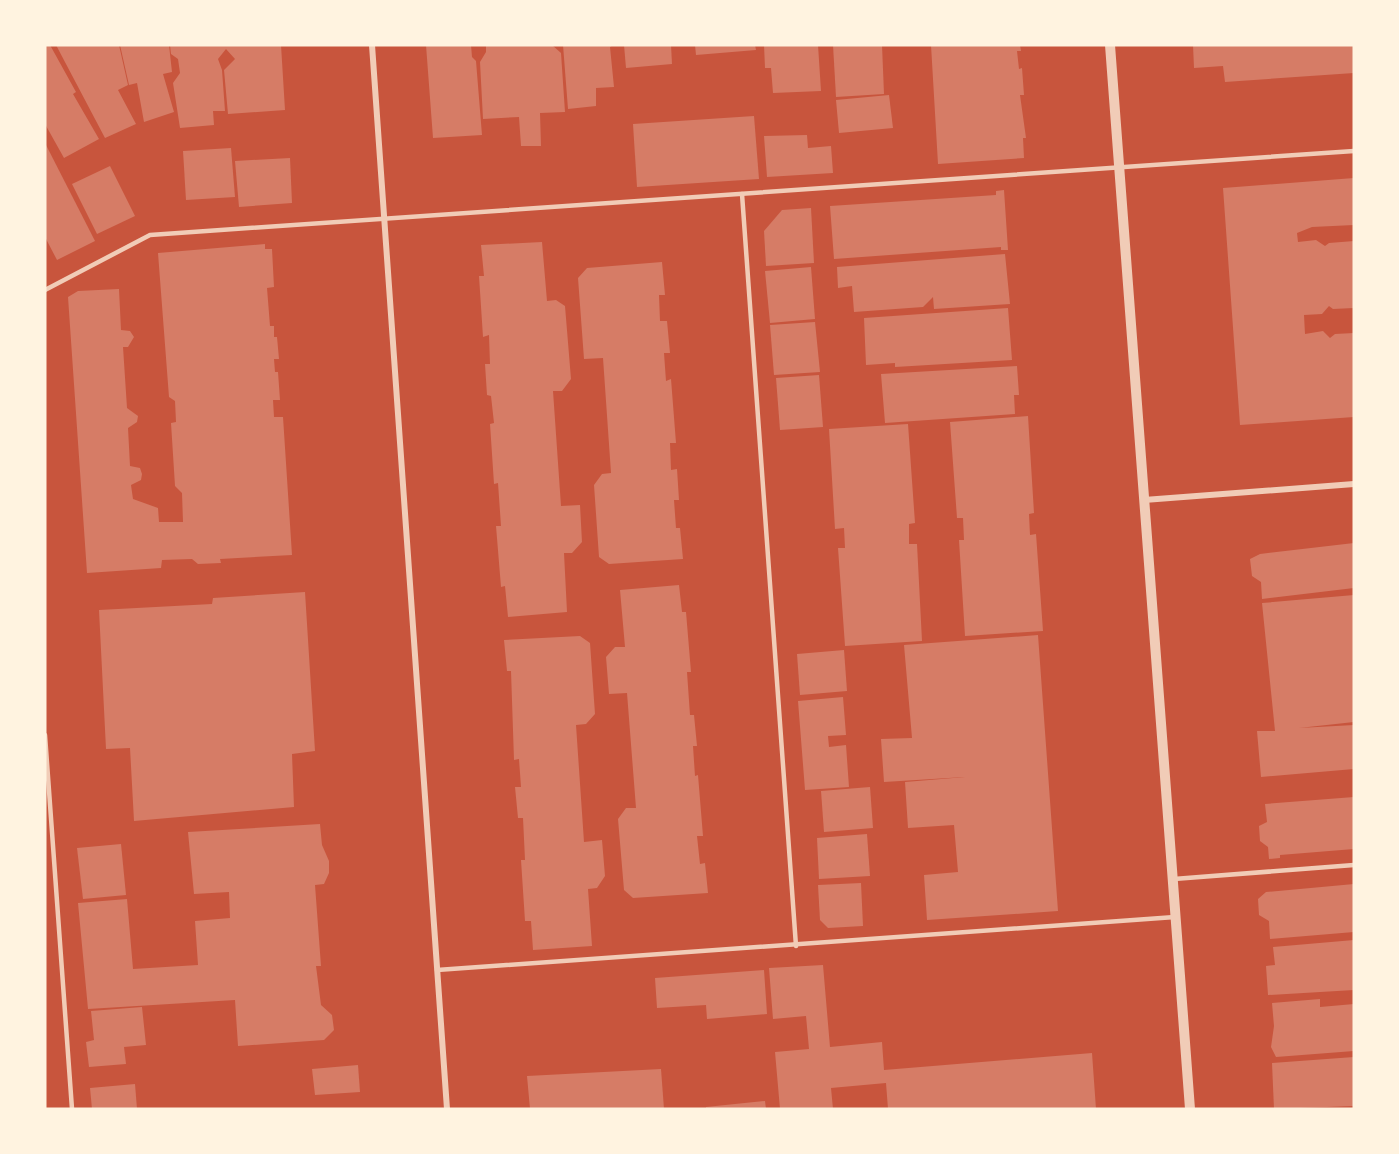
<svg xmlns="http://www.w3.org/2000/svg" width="1399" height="1154" viewBox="0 0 1399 1154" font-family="'Alegreya Sans',sans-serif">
<rect width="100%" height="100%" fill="#c8553d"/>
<!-- building -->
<g fill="#d67c66">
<polygon points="45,45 50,45 76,92 73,94 99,139 64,158 45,124"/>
<polygon points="56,45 119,45 128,85 118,90 136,124 105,138"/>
<polygon points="120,45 169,45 172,72 163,74 174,112 144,122 137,83 129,85"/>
<polygon points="170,45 281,45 285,110 228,114 224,70 235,59 226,49 218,59 222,70 225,111 213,111 214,125 180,128 173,83 180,73 178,59 171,54"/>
<polygon points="426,45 471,45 472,57 476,61 482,135 433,138"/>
<polygon points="486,45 552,45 561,53 565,112 540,113 541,146 521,146 519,117 483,119 480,62 486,52"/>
<polygon points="563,45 613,45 610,47 614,87 596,88 596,106 568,109"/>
<polygon points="624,45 671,45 672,64 626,68"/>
<polygon points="695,45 755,45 756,50 696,55"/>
<polygon points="764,45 818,45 821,91 773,93 771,68 765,68"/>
<polygon points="833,45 882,45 884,94 836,97"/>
<polygon points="931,45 1020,45 1021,51 1017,51 1019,69 1022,68 1024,95 1020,95 1026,138 1023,138 1024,158 938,164"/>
<polygon points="1193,45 1354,45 1354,73 1225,82 1223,66 1194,68"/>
<polygon points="889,95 893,128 839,133 836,100"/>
<polygon points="754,116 759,179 637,187 633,124"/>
<polygon points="807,135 808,148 831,146 833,173 767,177 764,136"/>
<polygon points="45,143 95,241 57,260 45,237"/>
<polygon points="231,148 235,197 186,200 183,151"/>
<polygon points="290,158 292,203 239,207 235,161"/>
<polygon points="110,166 135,216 97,234 72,184"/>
<polygon points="1354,178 1354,225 1312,227 1297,233 1298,242 1316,240 1325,246 1329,243 1354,241 1354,308 1333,309 1329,306 1322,314 1304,315 1305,334 1323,331 1330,338 1335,334 1354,333 1354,417 1240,425 1223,188"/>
<polygon points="1004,190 1008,250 1001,250 1001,247 834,259 830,206 996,195 996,191"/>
<polygon points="811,208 814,263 766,266 764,231 782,210"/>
<polygon points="542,242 547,301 556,300 565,306 571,379 562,391 553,391 561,506 580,505 582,542 572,553 564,553 567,612 508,617 505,586 501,587 496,526 501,526 498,483 494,484 490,424 494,423 491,396 487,395 485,364 490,364 489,335 483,337 479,276 484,276 481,245"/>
<polygon points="265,244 265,249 272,249 274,287 267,288 270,326 274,326 274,337 277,337 279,359 274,359 275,372 278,372 280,400 273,400 274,417 283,417 292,555 220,559 221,563 198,564 192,559 162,560 161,568 87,573 68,297 78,291 119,289 121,330 130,331 134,337 128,347 123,347 127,408 138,416 137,422 128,428 130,466 140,468 142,474 141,480 131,485 133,499 158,508 159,522 183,522 182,493 175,486 171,423 176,422 175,401 169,397 158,253"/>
<polygon points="1005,254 1010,304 934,309 933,297 923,307 854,312 852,286 838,288 837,267"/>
<polygon points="662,262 665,295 659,295 660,321 667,321 670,353 664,353 666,381 671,379 676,443 670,443 671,470 677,469 679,500 674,500 676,528 680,528 683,559 609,564 599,557 594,485 602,474 611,473 603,358 584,359 578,278 587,268"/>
<polygon points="811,267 815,319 770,323 765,271"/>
<polygon points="1008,308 1012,360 895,367 895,363 866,365 864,318"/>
<polygon points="815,322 820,372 774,375 770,325"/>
<polygon points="1017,366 1019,395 1014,395 1015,414 885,423 881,374"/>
<polygon points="819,375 823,427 780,430 776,378"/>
<polygon points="1028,416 1034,513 1029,514 1030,535 1036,534 1043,631 965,636 959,540 964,540 963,518 957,518 950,422"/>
<polygon points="908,424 915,523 909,524 909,544 917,544 922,641 845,646 838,548 845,548 844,528 835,529 829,429"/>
<polygon points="1354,543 1354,588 1262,599 1261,582 1252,576 1250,559 1260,554"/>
<polygon points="679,585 682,612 686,612 691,672 687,672 690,715 694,715 697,746 693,746 695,776 698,775 703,836 697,836 700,864 705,863 708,893 633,898 624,890 618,819 626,808 636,808 627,693 609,694 606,657 615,647 625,647 620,590"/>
<polygon points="305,592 315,751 292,754 294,807 134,821 130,748 106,749 99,610 212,604 213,598"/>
<polygon points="1354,595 1354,722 1299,728 1354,725 1354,769 1261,777 1257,731 1275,731 1262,603"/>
<polygon points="1038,635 1058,911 927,920 924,875 958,872 954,825 908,828 905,782 965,777 884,782 881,739 912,738 904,645"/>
<polygon points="580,636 590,643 595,714 586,724 576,725 584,842 602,840 605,876 597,888 588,889 592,946 533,950 531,921 525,921 521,860 525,860 523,818 518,818 515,787 521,787 519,759 514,760 511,671 507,671 504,640"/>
<polygon points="844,650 847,691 800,695 797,654"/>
<polygon points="843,697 846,735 828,736 829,747 846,745 849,787 805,790 798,701"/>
<polygon points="870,787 873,828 824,832 821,791"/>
<polygon points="1354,797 1354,849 1280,855 1280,858 1269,859 1268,847 1260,841 1259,826 1267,822 1265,804"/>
<polygon points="320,824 322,845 329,861 329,873 324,884 315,885 321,966 316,966 321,1005 332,1015 334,1030 324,1040 238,1046 235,1000 88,1009 78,903 127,899 133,969 198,965 195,921 230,918 229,892 194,894 188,832"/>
<polygon points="867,834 870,876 819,879 817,838"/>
<polygon points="121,844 126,895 83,899 77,848"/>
<polygon points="861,883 863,926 828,928 820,920 818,885"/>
<polygon points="1354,884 1354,932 1270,939 1269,921 1259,915 1258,899 1266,892"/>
<polygon points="1354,940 1354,990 1268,995 1266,966 1275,965 1273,947"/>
<polygon points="823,965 830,1047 882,1042 884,1070 1092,1053 1096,1109 888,1109 886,1083 831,1088 833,1109 780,1109 775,1052 809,1049 806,1016 773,1019 769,968"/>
<polygon points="764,970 767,1014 707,1019 706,1005 657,1008 655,978"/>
<polygon points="1320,999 1320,1007 1354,1004 1354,1051 1276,1057 1271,1047 1274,1026 1272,1003"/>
<polygon points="142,1007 146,1045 124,1047 126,1064 89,1067 86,1042 94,1040 91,1011"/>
<polygon points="1354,1057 1354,1106 1274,1109 1272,1063"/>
<polygon points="358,1065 360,1092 315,1095 312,1069"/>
<polygon points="661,1069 664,1109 530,1109 527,1076"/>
<polygon points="135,1084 137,1109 92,1109 90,1088"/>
<polygon points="765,1101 766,1109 706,1109 706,1107"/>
</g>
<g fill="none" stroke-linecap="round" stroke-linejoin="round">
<!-- service -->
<g stroke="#f1ccb7" stroke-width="4.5">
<polyline points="742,194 796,946"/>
<polyline points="45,290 150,235 1354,151"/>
<polyline points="45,735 72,1109"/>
<polyline points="1174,879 1354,865"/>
<polyline points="437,970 1175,917"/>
</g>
<!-- minor -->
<g stroke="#f1ccb7" stroke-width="6">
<polyline points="372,45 447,1109"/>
<polyline points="1144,500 1354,484"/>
</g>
<!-- tertiary -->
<polyline stroke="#f1ccb7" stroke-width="10" points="1110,45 1190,1109"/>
</g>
<!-- border -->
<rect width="1399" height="1154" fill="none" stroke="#fff3e0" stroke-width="93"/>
</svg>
